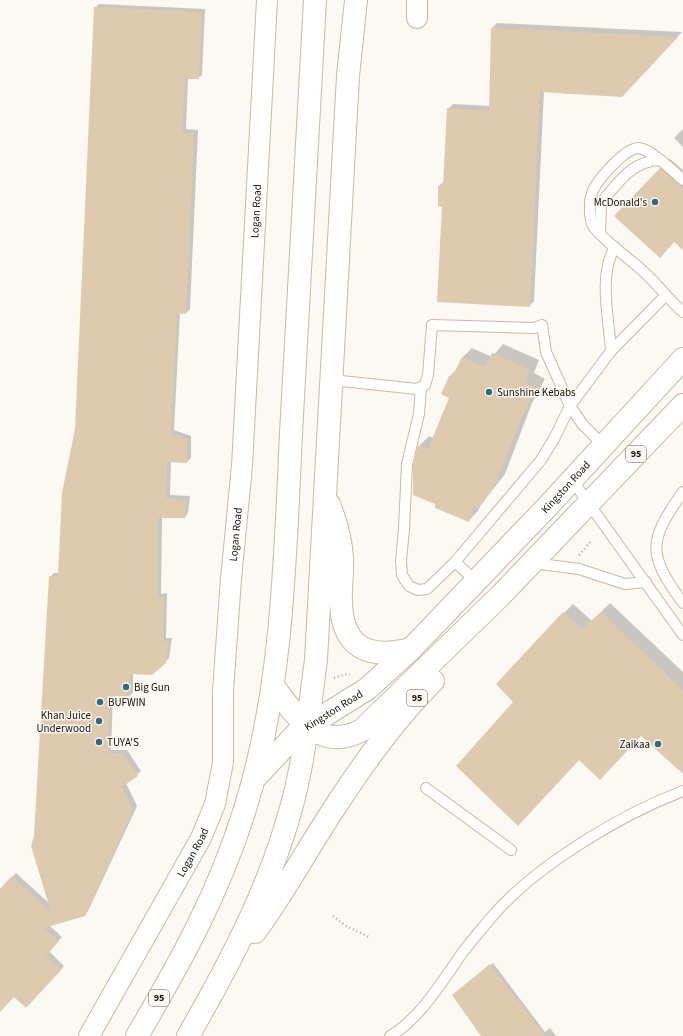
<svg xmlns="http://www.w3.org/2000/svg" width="683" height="1036" viewBox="0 0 683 1036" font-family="'Source Sans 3',sans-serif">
<rect width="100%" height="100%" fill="#fcf8f3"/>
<!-- shadow -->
<g fill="#0003">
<polygon points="99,4 205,9 202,75 198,78 188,78 186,129 198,130 190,309 186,313 180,312 174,430 191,436 191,458 187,462 171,462 170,495 190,496 188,513 185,517 162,517 161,594 167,593 166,638 172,638 169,658 165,662 133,674 133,693 129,696 113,695 111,750 127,750 141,771 126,783 137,806 88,911 84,916 49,925 62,937 49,951 64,966 26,1007 14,995 0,1011 0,890 16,873 50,904 35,836 50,577 54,573 59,573 76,429 95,8"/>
<polygon points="497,23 682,32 621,96 544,91 534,301 529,306 443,206 439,186 444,181 448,109 453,104 490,106 492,28"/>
<polygon points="683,129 683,147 674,138"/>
<polygon points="670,159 683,170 683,249 660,168"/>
<polygon points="503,344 539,360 534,373 545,379 532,403 505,474 480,506 478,511 468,521 437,504 419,446 429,436 433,438 450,397 450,376 457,369 463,357 472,348 492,357"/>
<polygon points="610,603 683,672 683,770 642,735 580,759 527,815 515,702 564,613 573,604 592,621"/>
<polygon points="493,963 545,1032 550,1028 556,1036 483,1036 453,995"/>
</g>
<!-- building -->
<g fill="#decaaf">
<polygon points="94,7 202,12 199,79 185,79 182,133 194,133 186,314 177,313 171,434 188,439 187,463 167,462 166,498 186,500 185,518 158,518 158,598 164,597 163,641 169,641 166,663 152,675 130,674 129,697 110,696 108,753 123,754 138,776 122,787 133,810 85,916 44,928 59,941 46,956 61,970 26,1008 14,997 0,1012 0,889 12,876 51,912 31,846 34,836 49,576 58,576 62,493 75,429"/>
<polygon points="491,28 678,37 622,97 540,92 530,307 437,302 442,207 438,206 438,186 443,186 447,108 489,111"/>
<polygon points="660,168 683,188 683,250 674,242 660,258 614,216"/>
<polygon points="492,353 530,370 525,383 537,389 523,414 495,485 479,508 474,506 469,522 435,508 435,504 413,495 413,465 418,445 428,449 449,398 441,394 449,376 452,377 462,357 485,367"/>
<polygon points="563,612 582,629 601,612 683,690 683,774 641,736 600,780 579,760 518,826 456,766 513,702 496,684"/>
<polygon points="490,964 545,1036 481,1036 452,995"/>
</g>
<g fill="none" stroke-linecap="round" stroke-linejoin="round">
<defs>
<g id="service">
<path d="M683 180C673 171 652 150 639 148 626 147 596 181 592 193 589 202 589 218 593 226 603 241 631 259 645 273 658 285 669 300 683 312"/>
<path d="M600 233 601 203C618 183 631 161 660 160"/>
<path d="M611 351C609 319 598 275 615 247"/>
<polyline points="332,380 417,389 425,385 428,375 432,325 534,328 542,325 546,352 570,406 554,439 541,460 455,562 427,589 418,590 409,586 402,575 401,561 404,529 407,464 419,414 421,387"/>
<polyline points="604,446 583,425 570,406 611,351 665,296"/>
<polyline points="572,480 683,635"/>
<path d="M683 492C648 541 647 554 683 603"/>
<polyline points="455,562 477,582"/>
<polyline points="533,563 579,569 625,584 646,582"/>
<polyline points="426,788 511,850"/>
<path d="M390 1036C420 1019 443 980 463 952 471 941 481 930 490 919 533 867 620 815 683 791"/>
</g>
<g id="minor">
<polyline points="417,18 417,0"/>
<path id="s1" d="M89 1036 201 838 215 804 223 762V691L231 579 242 466 267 0"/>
</g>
<g id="primary">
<path d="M329 504C336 522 341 538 342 558 343 573 340 588 341 604 343 650 371 659 411 649"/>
<path d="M273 686C296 716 320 753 362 730L500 596 683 405"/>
<path id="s2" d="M254 779 298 732 367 689 411 649 547 507 683 359"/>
<path d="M255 932C285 891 309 846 337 804 366 760 396 718 433 681"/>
<path d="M137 1036C181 961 219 893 245 809 283 688 285 559 291 433 299 289 307 144 315 0"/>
<path d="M188 1036C233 958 275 878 296 789 306 747 310 704 316 660L348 76 356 0"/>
</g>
</defs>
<!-- service casing -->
<use href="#service" stroke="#cdb99e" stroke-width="12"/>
<!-- minor casing -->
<use href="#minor" stroke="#cdb99e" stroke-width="22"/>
<!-- primary casing -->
<use href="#primary" stroke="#cdb99e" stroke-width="24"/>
<!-- path -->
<g stroke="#a9a49d" stroke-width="2.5" stroke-dasharray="1 3" stroke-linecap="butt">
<polyline points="579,555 592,540"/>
<polyline points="334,678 347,674 350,674"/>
<polyline points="333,916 346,926 369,937"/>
</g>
<!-- service -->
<use href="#service" stroke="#fff" stroke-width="10"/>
<!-- minor -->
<use href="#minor" stroke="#fff" stroke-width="20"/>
<!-- primary -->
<use href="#primary" stroke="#fff" stroke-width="22"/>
</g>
<!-- markers -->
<g fill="#2d6b81" stroke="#fcf8f3" stroke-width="1.5">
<circle cx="655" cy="202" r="4"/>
<circle cx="489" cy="392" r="4"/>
<circle cx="126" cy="687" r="4"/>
<circle cx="100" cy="702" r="4"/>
<circle cx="99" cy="721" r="4"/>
<circle cx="99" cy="742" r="4"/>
<circle cx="658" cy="744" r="4"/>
</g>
<g text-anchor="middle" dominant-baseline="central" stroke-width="3" stroke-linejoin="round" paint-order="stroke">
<!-- shield labels -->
<g fill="#fcf8f3" stroke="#5c564d" stroke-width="1">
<rect x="626" y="446" width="20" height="16" rx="3"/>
<rect x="407" y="690" width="20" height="16" rx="3"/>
<rect x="149" y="990" width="20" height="16" rx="3"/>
</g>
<g font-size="10" font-weight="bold" fill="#171006">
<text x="636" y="454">95</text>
<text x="417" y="698">95</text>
<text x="159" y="998">95</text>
</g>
<!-- poi labels -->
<g font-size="11" fill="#171006" stroke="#fcf8f3" text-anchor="start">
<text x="647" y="202" text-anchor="end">McDonald's</text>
<text x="497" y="392">Sunshine Kebabs</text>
<text x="134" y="687">Big Gun</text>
<text x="108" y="702">BUFWIN</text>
<text x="91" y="715" text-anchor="end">Khan Juice<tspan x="91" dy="13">Underwood</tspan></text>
<text x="107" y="742">TUYA'S</text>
<text x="650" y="744" text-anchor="end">Zaikaa</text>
</g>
<!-- street labels -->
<g font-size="11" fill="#171006" stroke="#fcf8f3">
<text stroke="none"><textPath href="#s1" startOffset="859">Logan Road</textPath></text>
<text stroke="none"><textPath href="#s2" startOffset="429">Kingston Road</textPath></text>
<text stroke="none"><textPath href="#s1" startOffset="535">Logan Road</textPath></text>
<text stroke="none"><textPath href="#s2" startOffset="106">Kingston Road</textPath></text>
<text stroke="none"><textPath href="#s1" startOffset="211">Logan Road</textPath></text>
</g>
</g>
</svg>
